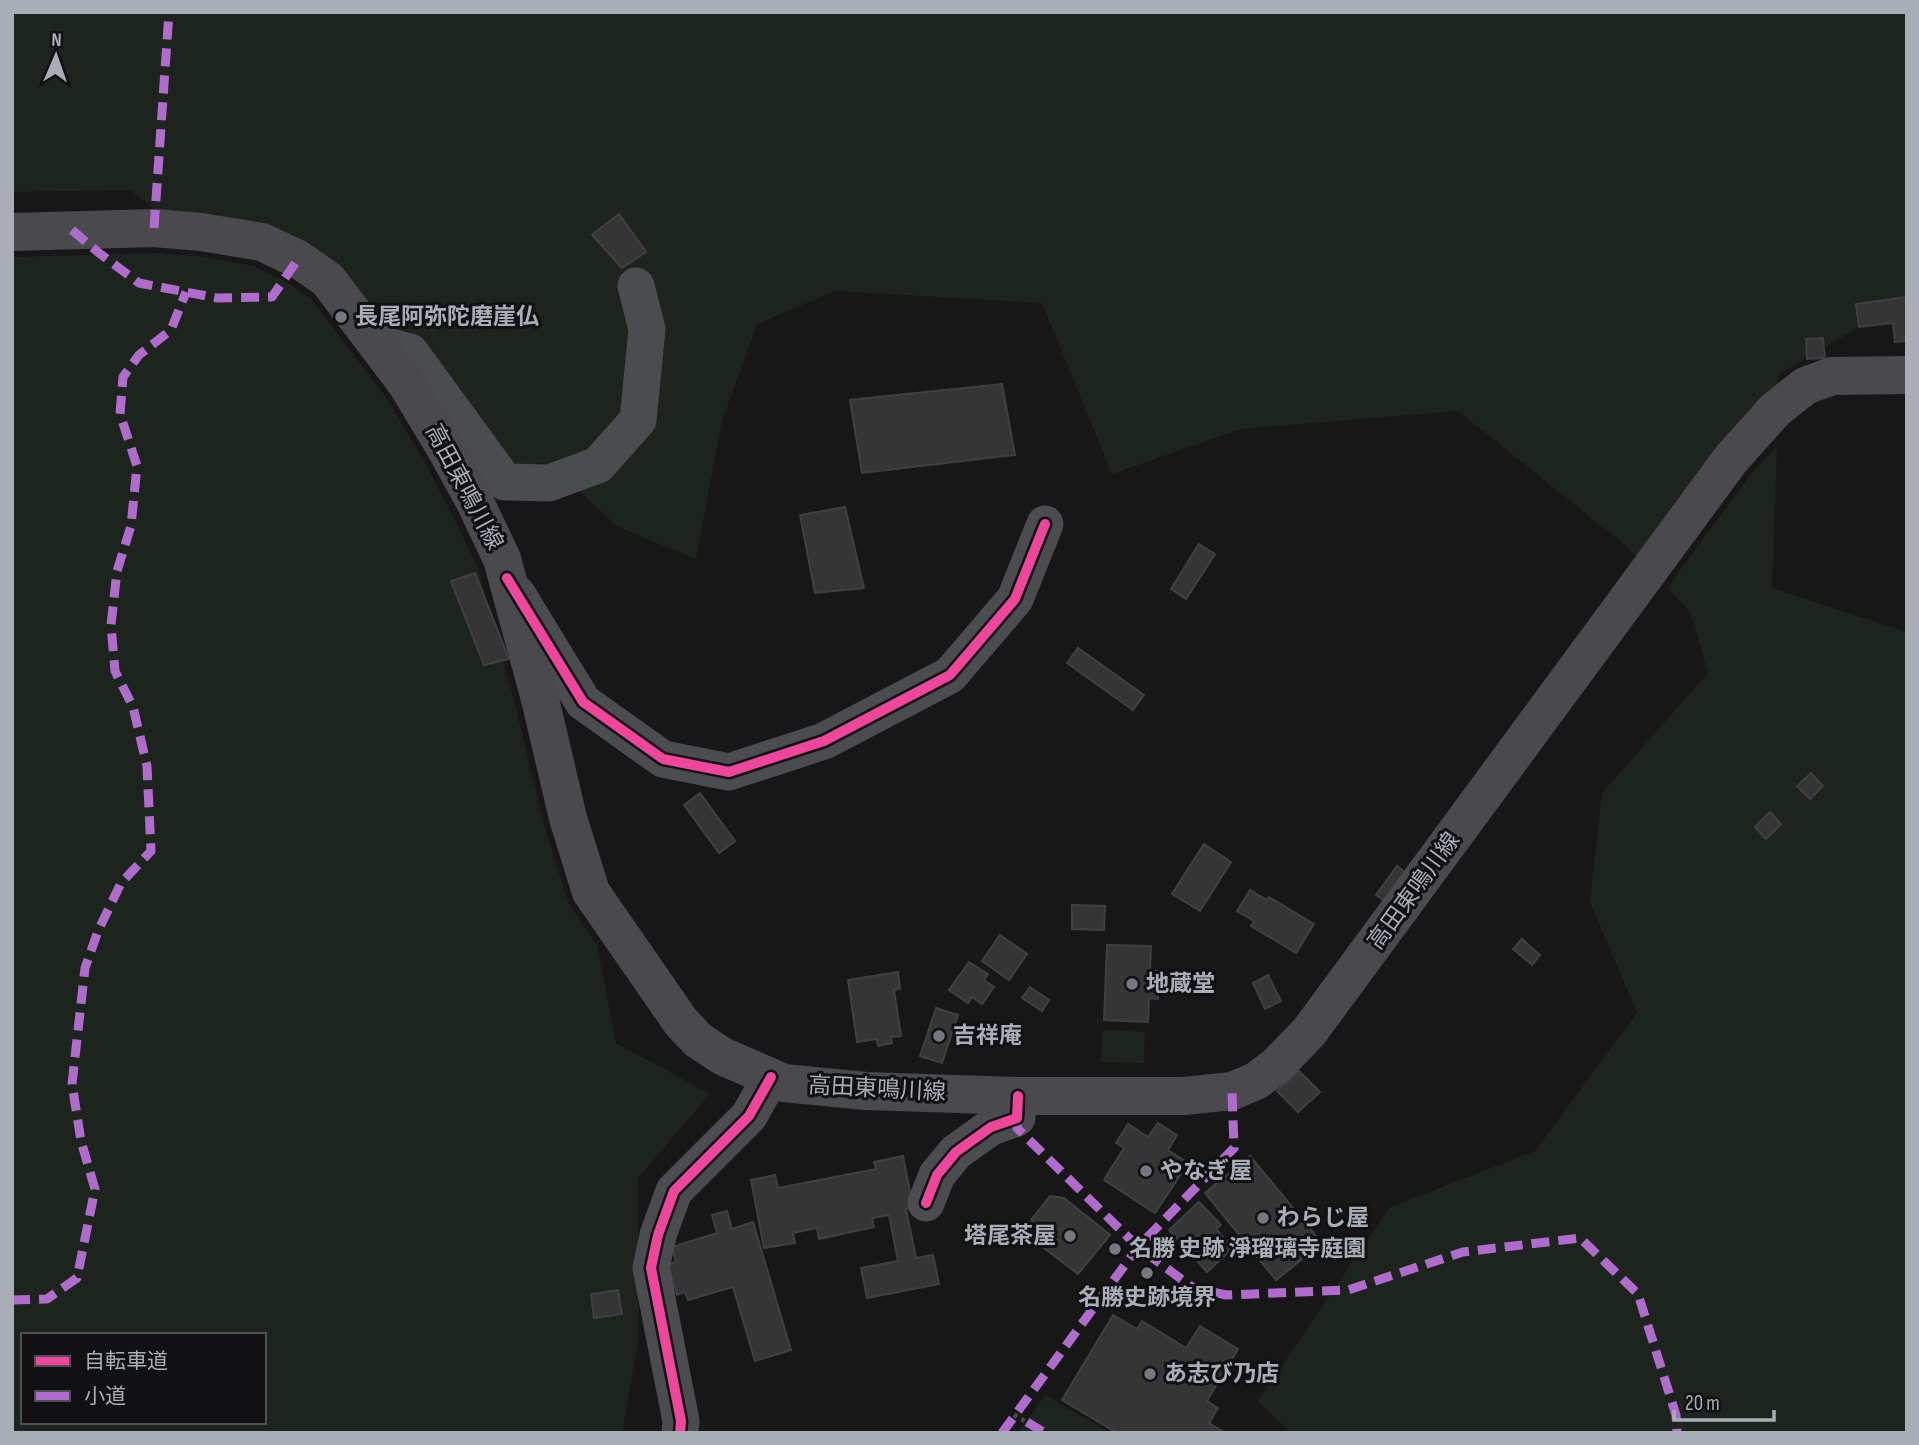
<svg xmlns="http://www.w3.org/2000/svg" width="1919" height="1445" viewBox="0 0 1919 1445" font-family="'Sofia Sans Condensed','Noto Sans JP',sans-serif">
<rect width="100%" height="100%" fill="#171717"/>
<!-- green -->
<g fill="#1d241e" fill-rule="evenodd">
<polygon points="12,12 1907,12 1907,299 1779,374 1778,385 1637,557 1625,545 1458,411 1241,429 1112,474 1042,303 835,291 757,324 722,421 696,559 618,527 549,463 475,467 368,302 155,210 130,190 12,192"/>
<path d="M155 253 198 256 254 266 285 281 311 299 386 397 425 463 452 514 478 568 515 705 544 824 568 903 597 945 616 1043 710 1094 638 1178V1341L622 1433H12V257ZM23 1335H264V1422H23Z"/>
<polygon points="1777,446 1772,588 1907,632 1907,1433 1291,1433 1258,1401 1390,1207 1535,1151 1637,1013 1590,902 1602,793 1708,673 1693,619 1687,608 1667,588 1751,474"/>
<polygon points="1103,1030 1145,1032 1144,1063 1101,1062"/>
<polygon points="1045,1395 1111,1433 1018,1433"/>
</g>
<!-- building -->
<g fill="#353536" stroke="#3f4043" stroke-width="2">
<polygon points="619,214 646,252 622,268 592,235"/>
<polygon points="1907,297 1907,341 1895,342 1893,323 1859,327 1856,304"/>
<polygon points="1823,338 1825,358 1807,359 1806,339"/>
<polygon points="1002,384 1015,455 862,473 850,400"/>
<polygon points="845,507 864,588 815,593 800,515"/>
<polygon points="1199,544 1215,554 1186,599 1171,589"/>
<polygon points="475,573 509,659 484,665 451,581"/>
<polygon points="1078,648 1144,695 1133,710 1067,663"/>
<polygon points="1811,773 1823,786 1810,799 1797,786"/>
<polygon points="700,793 735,841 719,853 684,805"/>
<polygon points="1770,812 1781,824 1766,839 1755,827"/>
<polygon points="1204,844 1231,862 1200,911 1172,894"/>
<polygon points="1397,866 1407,874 1386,902 1376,895"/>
<polygon points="1250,890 1267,900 1269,897 1314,924 1296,953 1251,926 1254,921 1237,911"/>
<polygon points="1072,905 1105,906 1104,930 1072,929"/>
<polygon points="1000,935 1027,954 1009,980 982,961"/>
<polygon points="1522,939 1540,955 1532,965 1513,949"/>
<polygon points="1107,945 1151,946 1150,971 1159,971 1158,999 1149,998 1148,1022 1104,1020"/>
<polygon points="969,962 988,974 984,980 994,987 982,1004 972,997 968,1003 949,990"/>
<polygon points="898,972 900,989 894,990 901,1036 891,1037 892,1043 878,1046 877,1039 857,1042 848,980"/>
<polygon points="1268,975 1281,1001 1265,1009 1253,983"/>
<polygon points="1030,987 1049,1000 1042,1011 1022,998"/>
<polygon points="936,1008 958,1015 942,1063 920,1056"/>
<polygon points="1299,1071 1320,1092 1298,1112 1277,1091"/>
<polygon points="1158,1123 1177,1135 1168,1150 1188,1163 1155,1213 1104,1180 1124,1148 1116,1143 1128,1124 1148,1137"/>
<polygon points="903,1156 913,1207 906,1209 916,1258 933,1255 939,1284 867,1298 861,1268 898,1261 889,1215 872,1218 874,1227 819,1239 817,1228 793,1233 795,1243 764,1248 751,1180 775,1175 778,1188 876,1169 874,1162"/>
<polygon points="1250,1156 1322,1243 1276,1280 1205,1193"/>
<polygon points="1050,1196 1064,1198 1110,1235 1078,1274 1031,1238 1040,1227 1031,1220"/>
<polygon points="1199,1202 1221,1225 1216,1229 1233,1248 1207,1272 1169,1230"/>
<polygon points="727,1211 732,1229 753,1222 791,1350 755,1361 733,1287 688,1300 685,1292 677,1295 668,1264 676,1262 672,1247 717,1233 712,1215"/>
<polygon points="618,1290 622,1314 594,1318 591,1294"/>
<polygon points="1113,1315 1137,1329 1142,1321 1186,1348 1200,1326 1238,1349 1207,1401 1218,1408 1209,1423 1222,1431 1221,1433 1117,1433 1062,1400"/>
</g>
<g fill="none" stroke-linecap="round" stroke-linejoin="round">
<!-- path -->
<polyline stroke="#4d4e52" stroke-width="4.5" stroke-dasharray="3.5 5" stroke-linecap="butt" points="1014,1415 1027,1422"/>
<!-- minor -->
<g stroke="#4b4c50" stroke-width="37">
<polyline points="377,343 410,352 505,482 549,483 598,465 638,420 647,329 636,286"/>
<polyline points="517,594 583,702 663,759 729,772 824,741 950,675 1015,599 1045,524"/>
<polyline points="926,1203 937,1175 956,1152 991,1127 1017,1118 1018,1096"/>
<polyline points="680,1433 681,1421 651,1268 658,1235 674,1191 749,1116 771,1077"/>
</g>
<!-- secondary -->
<polyline stroke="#4a4a4e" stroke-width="38" points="12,232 154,228 201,232 262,242 298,259 328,280 406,383 447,451 475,502 502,559 540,699 568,818 591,892 681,1022 698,1040 722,1056 784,1083 866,1091 1018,1096 1184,1096 1232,1091 1256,1081 1276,1066 1309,1032 1731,459 1775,410 1805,386 1832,376 1907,375"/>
<!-- quiet -->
<g stroke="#b06ccc" stroke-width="9" stroke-dasharray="18 9" stroke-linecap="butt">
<polyline points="154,228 169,12"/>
<polyline points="72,230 99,253 139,283 217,298 272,297 298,259"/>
<polyline points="1017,1118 1017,1128 1138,1247 1192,1287 1226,1295 1348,1290 1463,1252 1580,1238 1638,1294 1676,1415 1677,1433"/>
<polyline points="12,1300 47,1299 77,1278 95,1189 81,1141 72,1084 85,968 98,931 121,883 151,851 147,766 133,707 115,671 111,625 117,571 131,526 137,466 120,414 123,377 139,355 171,330 186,292"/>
<polyline points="1027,1422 1045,1433"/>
<polyline points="1002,1433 1138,1247 1234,1148 1232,1091"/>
</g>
<defs>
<g id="cycleway">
<polyline points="507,578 583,702 663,759 729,772 824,741 950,675 1015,599 1045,524"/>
<polyline points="926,1203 937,1175 956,1152 991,1127 1017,1118 1018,1096"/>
<polyline points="680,1433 681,1421 651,1268 658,1235 674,1191 749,1116 771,1077"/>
</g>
</defs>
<!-- cycleway casing -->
<use href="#cycleway" stroke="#111113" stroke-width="15"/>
<!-- cycleway -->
<use href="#cycleway" stroke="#ed469a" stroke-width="10"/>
</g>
<!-- markers -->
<g fill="#757880" stroke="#111113" stroke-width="2.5">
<circle cx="341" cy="317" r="7"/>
<circle cx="1132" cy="984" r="7"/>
<circle cx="939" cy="1036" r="7"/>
<circle cx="1146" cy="1171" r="7"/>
<circle cx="1263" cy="1218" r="7"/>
<circle cx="1070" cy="1236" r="7"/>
<circle cx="1115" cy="1249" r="7"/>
<circle cx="1147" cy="1273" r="7"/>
<circle cx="1150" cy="1374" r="7"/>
</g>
<g text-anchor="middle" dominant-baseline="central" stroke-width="6" stroke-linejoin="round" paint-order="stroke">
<!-- poi labels -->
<g font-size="23" font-weight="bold" fill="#a8adb8" stroke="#111113" text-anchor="start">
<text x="355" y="317">長尾阿弥陀磨崖仏</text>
<text x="1146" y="984">地蔵堂</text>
<text x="953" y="1036">吉祥庵</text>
<text x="1160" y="1171">やなぎ屋</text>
<text x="1277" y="1218">わらじ屋</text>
<text x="1056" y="1236" text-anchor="end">塔尾茶屋</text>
<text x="1129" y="1249">名勝 史跡 淨瑠璃寺庭園</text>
<text x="1147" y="1298" text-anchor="middle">名勝史跡境界</text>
<text x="1164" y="1374">あ志び乃店</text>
</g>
<!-- street labels -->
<g font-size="23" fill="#a8adb8" stroke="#111113">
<text transform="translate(464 487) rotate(62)">高田東鳴川線</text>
<text transform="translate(1414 891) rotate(-54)">高田東鳴川線</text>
<text transform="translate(877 1089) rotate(3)">高田東鳴川線</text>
</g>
</g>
<!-- border -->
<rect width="1919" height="1445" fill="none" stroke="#a8adb8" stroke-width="28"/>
<!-- legend -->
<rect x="21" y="1333" width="245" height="91" fill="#111113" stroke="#4d4f55" stroke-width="2"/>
<rect x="35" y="1356" width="35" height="10" fill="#ed469a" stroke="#4d4f55" stroke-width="2"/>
<text x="84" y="1368" font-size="21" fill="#a8adb8">自転車道</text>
<rect x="35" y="1391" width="35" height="10" fill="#b06ccc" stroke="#4d4f55" stroke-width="2"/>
<text x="84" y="1403" font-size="21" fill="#a8adb8">小道</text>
<!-- north arrow -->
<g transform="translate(56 56) rotate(2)" stroke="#111113" stroke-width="5" paint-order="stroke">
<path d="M0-5L12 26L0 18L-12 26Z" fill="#a8adb8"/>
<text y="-10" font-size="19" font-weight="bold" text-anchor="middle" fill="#a8adb8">N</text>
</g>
<!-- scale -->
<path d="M1674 1410v10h100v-10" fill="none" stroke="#a8adb8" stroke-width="3.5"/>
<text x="1685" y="1410" font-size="21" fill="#a8adb8" stroke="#111113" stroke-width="5" paint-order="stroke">20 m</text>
</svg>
